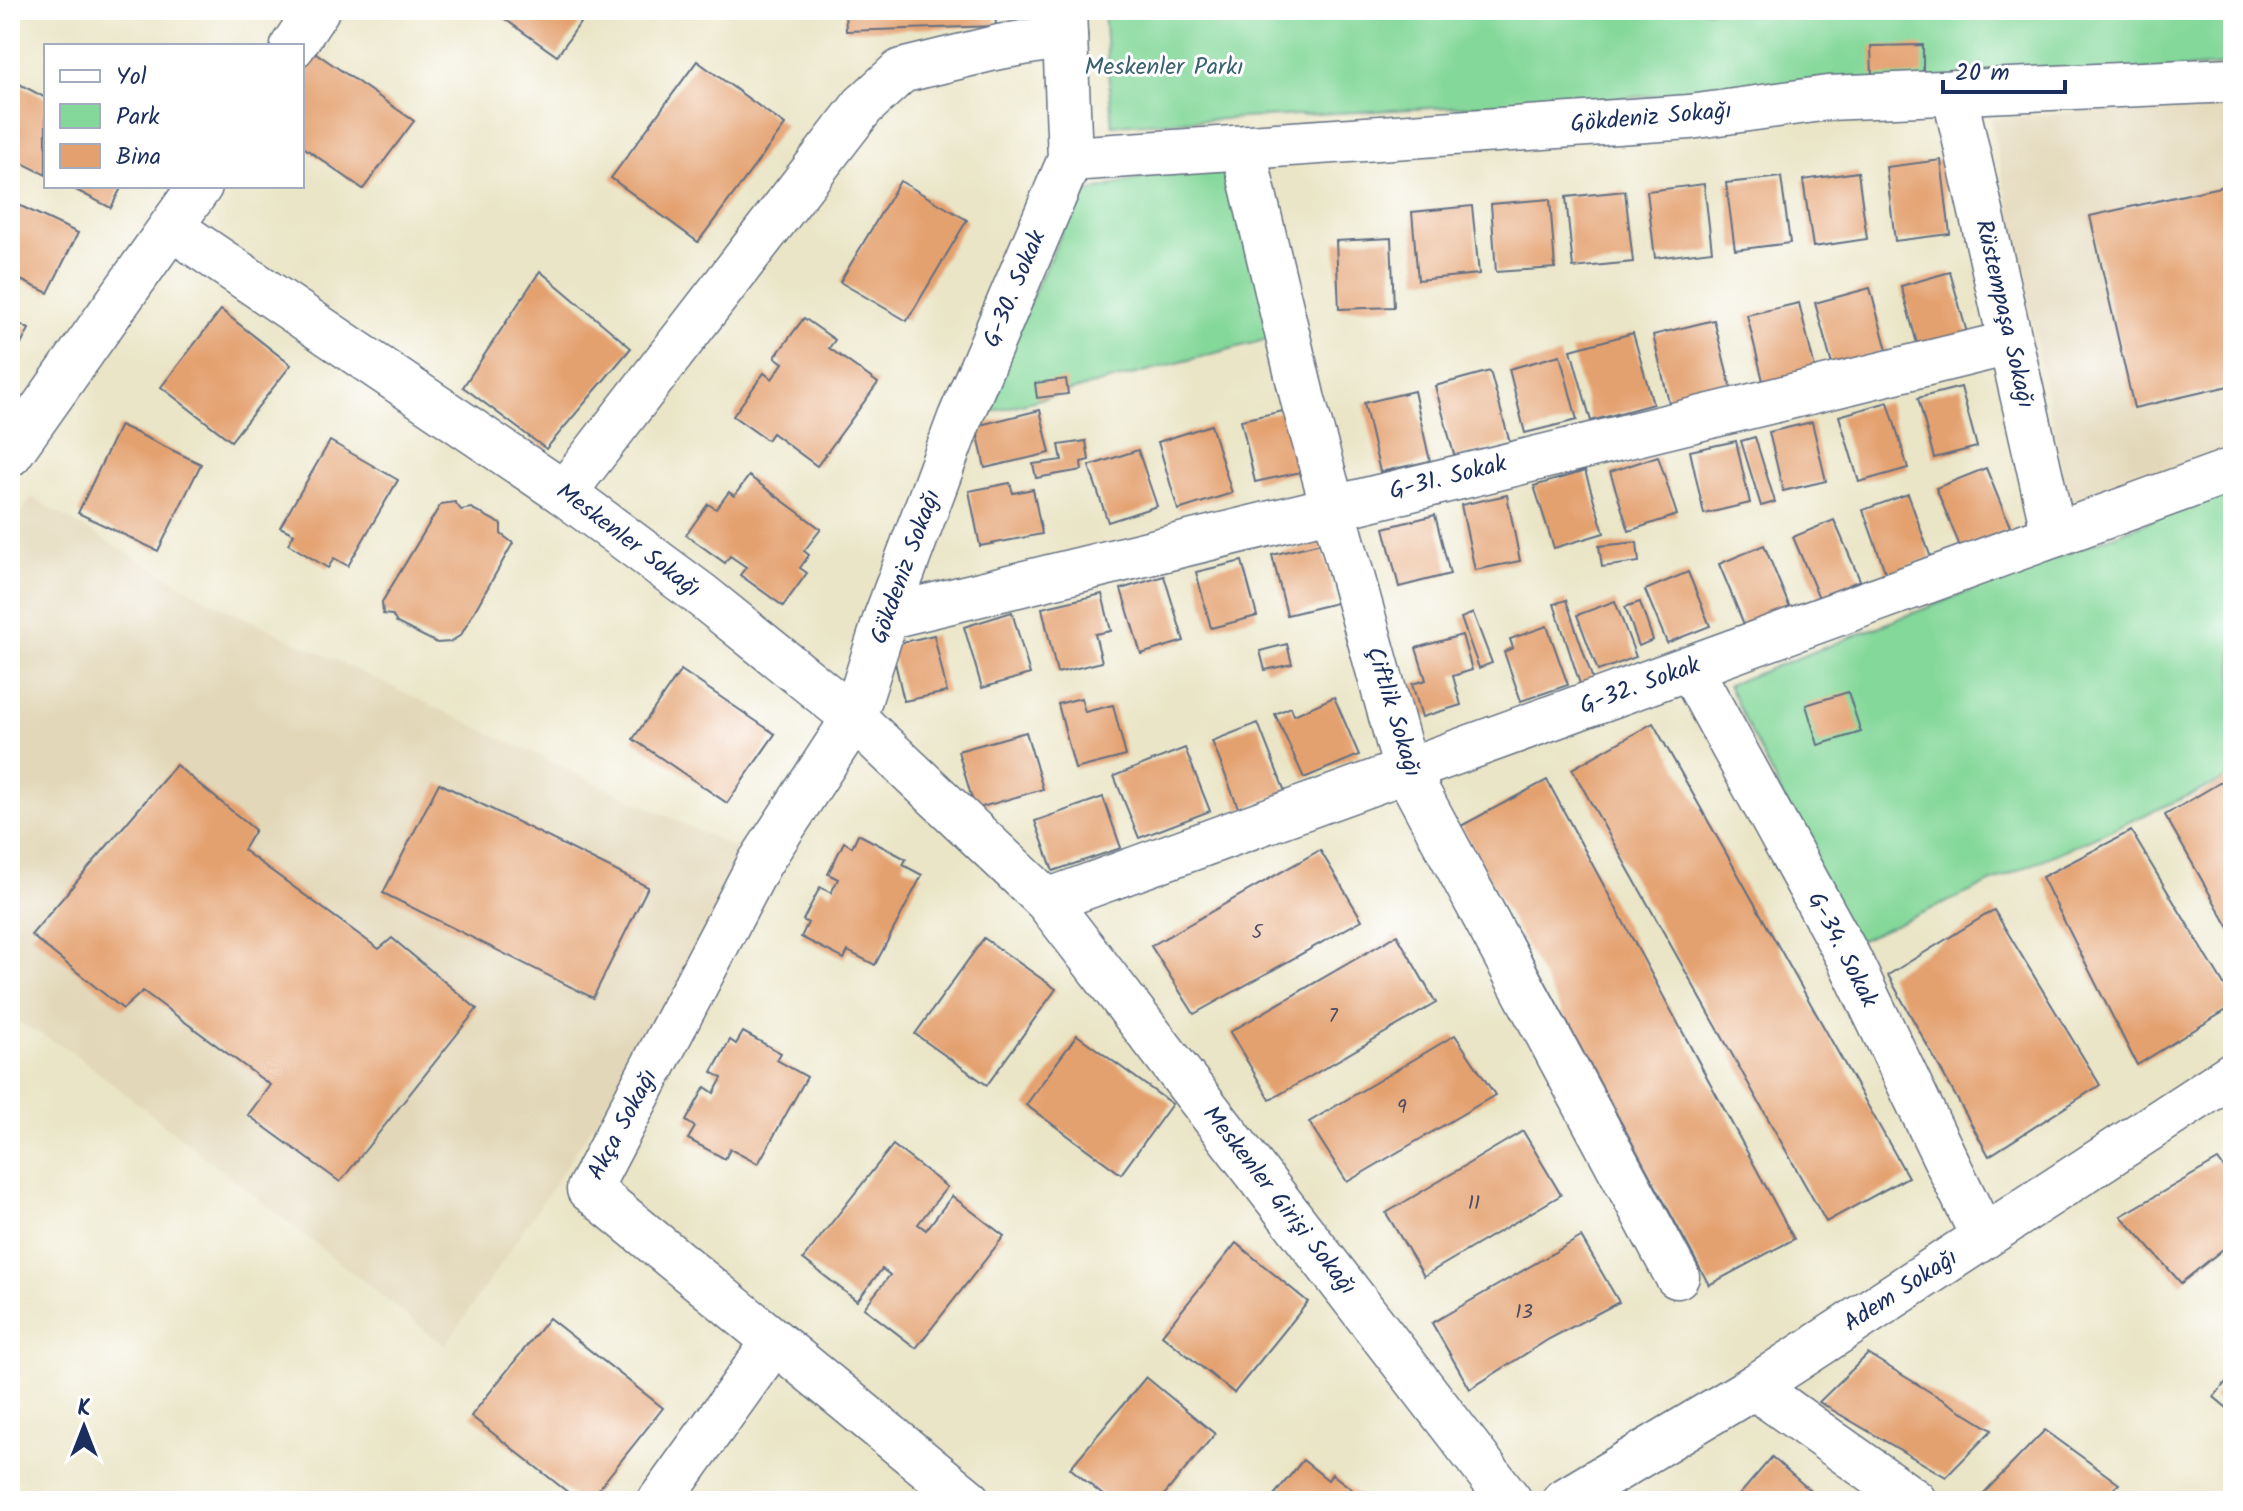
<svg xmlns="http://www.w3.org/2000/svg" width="2243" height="1511" viewBox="0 0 2243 1511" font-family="Kalam,sans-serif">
<rect width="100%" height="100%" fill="#fff"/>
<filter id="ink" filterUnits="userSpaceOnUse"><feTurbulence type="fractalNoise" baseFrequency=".0125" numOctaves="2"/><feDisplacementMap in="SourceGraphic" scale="16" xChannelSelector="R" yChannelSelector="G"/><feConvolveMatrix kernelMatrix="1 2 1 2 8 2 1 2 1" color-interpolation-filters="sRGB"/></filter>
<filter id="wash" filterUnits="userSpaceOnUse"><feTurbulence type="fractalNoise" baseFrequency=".006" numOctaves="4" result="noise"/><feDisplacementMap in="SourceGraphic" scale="32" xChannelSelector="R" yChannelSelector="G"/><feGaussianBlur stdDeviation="1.8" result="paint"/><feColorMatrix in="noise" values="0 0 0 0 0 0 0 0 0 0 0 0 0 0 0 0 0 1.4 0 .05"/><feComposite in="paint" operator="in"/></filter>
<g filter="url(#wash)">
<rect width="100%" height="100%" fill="#eae5c6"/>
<!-- built -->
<g fill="#e2d7b8">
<polygon points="2233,100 2233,447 2070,508 1991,119"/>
<polygon points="31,497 211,602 764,862 553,1186 445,1346 70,1050 10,1018 10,532"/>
</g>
<!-- green -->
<g fill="#84d89a" stroke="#50847c" stroke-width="2">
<polygon points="1104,10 2233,10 2233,65 1112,125"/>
<polygon points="1262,146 1276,337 976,416 1080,194"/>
<polygon points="2233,489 2233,776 1854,943 1728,685"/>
</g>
<g id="blocks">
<!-- building -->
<g fill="#e4a16f">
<polygon points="492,10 589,10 557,56"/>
<polygon points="845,10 995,10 996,26 846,31"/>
<polygon points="1923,45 1923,75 1872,76 1871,46"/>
<polygon points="313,51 414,121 363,189 302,146 302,67"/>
<polygon points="697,61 785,125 698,242 611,178"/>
<polygon points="10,79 46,98 46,175 10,157"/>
<polygon points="1941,160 1950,234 1895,241 1886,167"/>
<polygon points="1858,172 1867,239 1813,247 1803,180"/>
<polygon points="1781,177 1790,243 1735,250 1726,183"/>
<polygon points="900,181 967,220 907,321 840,282"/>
<polygon points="1704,184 1712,251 1655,258 1647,191"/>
<polygon points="2233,184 2233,385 2134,408 2090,216"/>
<polygon points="68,186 122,186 111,208"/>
<polygon points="1625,191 1633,262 1573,268 1566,197"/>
<polygon points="1550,199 1555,268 1496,272 1491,204"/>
<polygon points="10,201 78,233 48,293 10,275"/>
<polygon points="1472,206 1479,274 1418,280 1412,212"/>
<polygon points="1391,238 1394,307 1339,309 1336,241"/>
<polygon points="540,271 631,348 546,449 463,387"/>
<polygon points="1950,272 1967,333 1918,347 1901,286"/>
<polygon points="1870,288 1887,350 1832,365 1815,303"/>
<polygon points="1799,303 1816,373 1764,385 1747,315"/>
<polygon points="221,310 291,365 231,441 161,387"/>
<polygon points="804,318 835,340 829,348 878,383 817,466 772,433 767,440 733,416 764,373 772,379 783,363 775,357"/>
<polygon points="10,319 29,329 10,366"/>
<polygon points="1714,320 1732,392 1670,407 1653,335"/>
<polygon points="1633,333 1653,404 1591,421 1571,350"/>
<polygon points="1560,355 1577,420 1525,433 1509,369"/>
<polygon points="1490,371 1510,443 1455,458 1435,386"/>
<polygon points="1066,379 1068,394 1037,398 1035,383"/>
<polygon points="1961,387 1977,447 1934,458 1918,398"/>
<polygon points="1414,391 1430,461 1380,472 1364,403"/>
<polygon points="1888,402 1908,468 1859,482 1839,416"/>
<polygon points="1040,410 1050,453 985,468 976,426"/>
<polygon points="1288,410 1301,472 1255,482 1241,420"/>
<polygon points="1812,422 1826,481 1783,491 1769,432"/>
<polygon points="120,425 201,464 158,551 78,513"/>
<polygon points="1211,425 1232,493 1178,510 1158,442"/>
<polygon points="1755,437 1775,502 1761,506 1741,441"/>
<polygon points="330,441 398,480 348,566 334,558 328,568 288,544 294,534 280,527"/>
<polygon points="1086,441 1089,460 1081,462 1082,470 1036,478 1033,464 1062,460 1059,445"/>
<polygon points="1736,441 1750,503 1704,514 1690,451"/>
<polygon points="1138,450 1157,506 1108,522 1089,466"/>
<polygon points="1658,456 1677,515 1629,531 1610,472"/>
<polygon points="1986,468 2011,529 1961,549 1936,488"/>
<polygon points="1585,471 1604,533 1554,548 1534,486"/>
<polygon points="749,476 821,529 804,551 809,555 800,568 807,573 783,606 740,575 746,567 730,556 725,563 686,535 708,504 716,509 729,492 734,496"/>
<polygon points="1010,483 1013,493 1033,489 1042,534 980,546 969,491"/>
<polygon points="1908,494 1931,558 1886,574 1863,510"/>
<polygon points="1507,495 1520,561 1475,570 1461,505"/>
<polygon points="455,502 461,510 471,508 501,524 501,534 513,543 461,635 450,642 437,643 397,623 392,615 383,614 382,602 441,504"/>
<polygon points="1435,515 1450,574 1399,587 1384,528"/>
<polygon points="1834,520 1860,580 1819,598 1793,537"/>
<polygon points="1637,542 1639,562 1602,567 1599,546"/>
<polygon points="1321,543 1336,603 1287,615 1272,555"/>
<polygon points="1764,545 1790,608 1745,627 1719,564"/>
<polygon points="1242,561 1257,616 1211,628 1196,572"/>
<polygon points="1688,572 1710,626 1667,643 1645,590"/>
<polygon points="1164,576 1184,641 1141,654 1121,589"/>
<polygon points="1102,594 1111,631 1095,634 1102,662 1057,673 1042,608"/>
<polygon points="1566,600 1593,680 1580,684 1554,604"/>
<polygon points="1615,601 1636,657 1598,671 1577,615"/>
<polygon points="1640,602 1653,640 1639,646 1625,607"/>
<polygon points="1012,612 1030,674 982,688 964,627"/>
<polygon points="1473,613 1492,663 1479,668 1461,618"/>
<polygon points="1547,626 1568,685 1521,701 1504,652 1513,648 1510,639"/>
<polygon points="934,635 947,692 904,701 891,645"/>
<polygon points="1462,635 1472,670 1453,676 1461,705 1422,717 1412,684 1426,680 1416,648"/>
<polygon points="1287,644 1292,664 1265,670 1260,651"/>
<polygon points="681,670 775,734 727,803 633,739"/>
<polygon points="1848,692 1861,732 1818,745 1806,705"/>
<polygon points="1334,697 1359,755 1304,778 1275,714 1291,707 1294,715"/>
<polygon points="1081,698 1085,712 1113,705 1126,756 1075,769 1058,704"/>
<polygon points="1258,723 1285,792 1239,810 1212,741"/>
<polygon points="1653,723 1908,1177 1826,1222 1572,769"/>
<polygon points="1026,732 1043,789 975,809 958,751"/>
<polygon points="1185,748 1210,811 1139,838 1114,776"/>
<polygon points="176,765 255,830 243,850 379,949 392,938 477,1009 340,1182 248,1115 270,1085 143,991 123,1009 31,935"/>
<polygon points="2233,775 2233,935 2165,815"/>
<polygon points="1547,780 1794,1239 1709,1285 1461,826"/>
<polygon points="439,783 648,887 593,998 383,893"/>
<polygon points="1103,797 1121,848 1053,871 1035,821"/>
<polygon points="2131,831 2233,1000 2233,1006 2137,1065 2042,877"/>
<polygon points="858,834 906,859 903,865 922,875 875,965 848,951 844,959 801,937 808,923 803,920 820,887 831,893 838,879 828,874 844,842 852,847"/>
<polygon points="1320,850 1362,920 1194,1014 1151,946"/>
<polygon points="1994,910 2100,1085 1989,1156 1888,975"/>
<polygon points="1397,935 1436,1003 1270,1100 1230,1032"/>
<polygon points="984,938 1056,989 987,1085 915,1034"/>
<polygon points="743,1032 781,1053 777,1060 807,1077 758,1164 730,1149 725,1159 688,1139 695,1127 686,1121 705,1087 714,1093 722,1078 712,1072 730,1040 736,1044"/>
<polygon points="1077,1035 1172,1104 1121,1174 1026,1105"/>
<polygon points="1455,1035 1495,1095 1347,1182 1309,1122"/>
<polygon points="1523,1131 1561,1195 1424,1276 1386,1213"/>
<polygon points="893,1145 947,1187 918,1224 926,1230 952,1196 1004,1236 916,1348 864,1308 890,1275 882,1269 857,1301 803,1259"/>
<polygon points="2218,1160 2233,1180 2233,1241 2181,1283 2121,1216"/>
<polygon points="1581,1237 1619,1302 1549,1339 1470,1389 1432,1323"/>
<polygon points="1236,1243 1308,1302 1234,1393 1162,1335"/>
<polygon points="549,1318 663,1408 589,1501 579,1501 471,1416"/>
<polygon points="1868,1354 1992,1430 1946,1477 1819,1402"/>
<polygon points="2233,1373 2233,1413 2214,1397"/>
<polygon points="1146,1377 1215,1434 1159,1501 1110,1501 1070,1468"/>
<polygon points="2045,1430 2119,1484 2099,1501 1976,1501"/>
<polygon points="1772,1457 1822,1501 1734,1501"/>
<polygon points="1303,1460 1328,1480 1332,1474 1363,1498 1361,1501 1269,1501"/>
</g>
</g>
</g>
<g filter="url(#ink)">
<use href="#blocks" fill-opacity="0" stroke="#636f82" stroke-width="2"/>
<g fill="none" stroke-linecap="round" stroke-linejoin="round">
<defs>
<g id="minor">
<polyline points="293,46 317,10"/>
<polyline points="1954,92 2054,535"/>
<polyline points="1243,148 1303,400 1406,770 1677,1276"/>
<polyline points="1070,159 1690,117 1828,98 2233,80"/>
<polyline points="172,228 564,493 700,594 854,718 1047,901 1510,1501"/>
<polyline points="10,454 200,186"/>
<polyline points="564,493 863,106 901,71 999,47 1065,36"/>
<polyline points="886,617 2010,343"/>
<polyline points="1690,668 1848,957 1983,1237"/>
<polyline points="1047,901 2233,470"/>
<polyline points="1754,1387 1914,1501"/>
<polyline points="660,1501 774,1342"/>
<polyline points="969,1501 589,1189 759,864 854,718 886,617 960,418 1070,159 1064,10"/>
<polyline points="1564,1501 1754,1387 2233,1074"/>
</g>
</defs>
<!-- minor casing -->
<use href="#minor" stroke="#636f82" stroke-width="47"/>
<!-- minor -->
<use href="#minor" stroke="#fff" stroke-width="44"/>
</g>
</g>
<g text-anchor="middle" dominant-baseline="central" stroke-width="6" stroke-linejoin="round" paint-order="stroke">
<!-- number labels -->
<g font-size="20" fill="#4d4c62">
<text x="1257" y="933">5</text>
<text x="1333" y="1017">7</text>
<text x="1402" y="1108">9</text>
<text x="1474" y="1204">11</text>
<text x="1524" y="1313">13</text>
</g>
<!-- park labels -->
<g font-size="24" fill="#3a6270" stroke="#fff">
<text x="1164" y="67">Meskenler Parkı</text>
</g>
<!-- street labels -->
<g font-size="24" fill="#1b2f5e" stroke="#fff">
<text transform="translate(1651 118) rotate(-5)">Gökdeniz Sokağı</text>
<text transform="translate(1015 289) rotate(-67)">G-30. Sokak</text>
<text transform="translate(2004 314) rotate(77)">Rüstempaşa Sokağı</text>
<text transform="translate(1448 478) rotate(-14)">G-31. Sokak</text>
<text transform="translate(628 541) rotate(37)">Meskenler Sokağı</text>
<text transform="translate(906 567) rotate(-70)">Gökdeniz Sokağı</text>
<text transform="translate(1640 686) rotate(-20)">G-32. Sokak</text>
<text transform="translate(1393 712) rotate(73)">Çiftlik Sokağı</text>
<text transform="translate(1842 950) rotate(63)">G-34. Sokak</text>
<text transform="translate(623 1125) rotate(-62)">Akça Sokağı</text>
<text transform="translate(1279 1201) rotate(52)">Meskenler Girişi Sokağı</text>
<text transform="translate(1901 1291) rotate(-33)">Adem Sokağı</text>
</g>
</g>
<!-- margin -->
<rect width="2243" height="1511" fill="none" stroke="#fff" stroke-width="40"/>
<!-- legend -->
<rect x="44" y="44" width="260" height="144" fill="#ffffff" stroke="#a4acbf" stroke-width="2"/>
<rect x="60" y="70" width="40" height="12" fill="#ffffff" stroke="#a4acbf" stroke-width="2"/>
<text x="116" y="84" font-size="24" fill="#1b2f5e">Yol</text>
<rect x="60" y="104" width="40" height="24" fill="#84d89a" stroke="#a4acbf" stroke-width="2"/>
<text x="116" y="124" font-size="24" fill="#1b2f5e">Park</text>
<rect x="60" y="144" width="40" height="24" fill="#e4a16f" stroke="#a4acbf" stroke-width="2"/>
<text x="116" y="164" font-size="24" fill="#1b2f5e">Bina</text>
<!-- north arrow -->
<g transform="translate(84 1427)" stroke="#ffffff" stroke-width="6" paint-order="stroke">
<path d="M0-6L14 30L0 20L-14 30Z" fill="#1b2f5e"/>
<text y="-12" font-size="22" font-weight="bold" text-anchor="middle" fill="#1b2f5e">K</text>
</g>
<!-- scale -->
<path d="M1943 80v12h122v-12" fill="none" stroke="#1b2f5e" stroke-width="4"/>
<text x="1955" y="80" font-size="24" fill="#1b2f5e" stroke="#ffffff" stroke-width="6" paint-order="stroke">20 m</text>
</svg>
